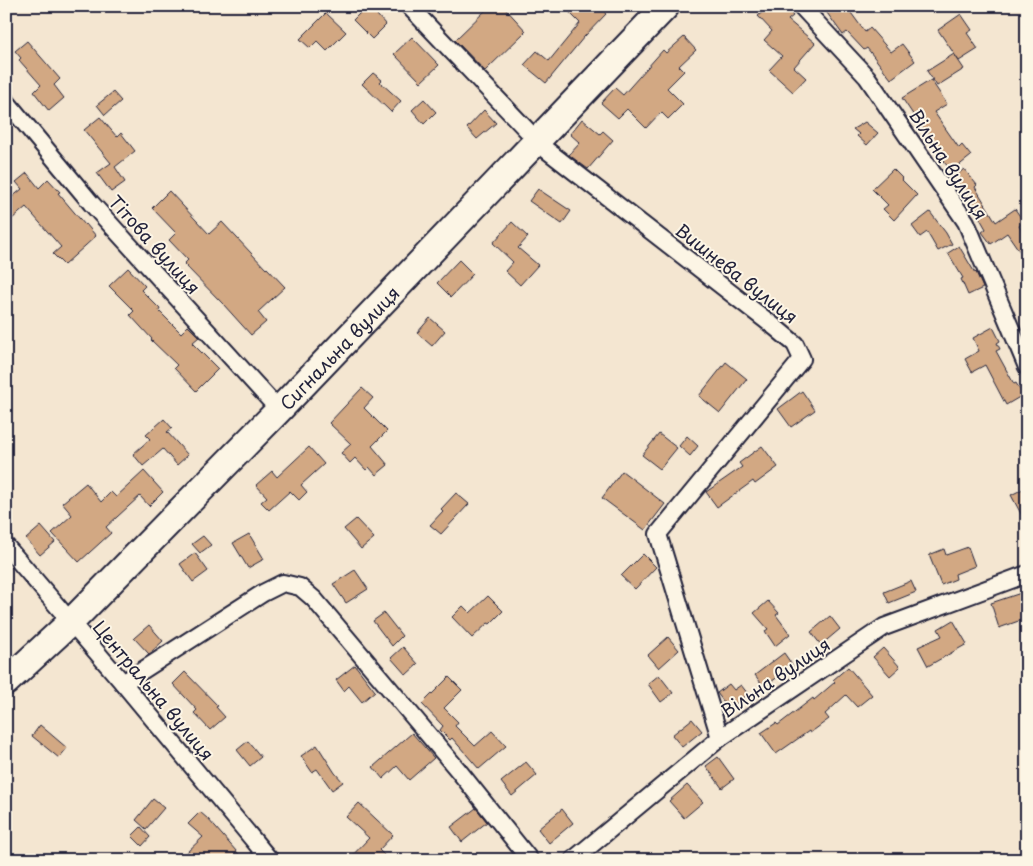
<svg xmlns="http://www.w3.org/2000/svg" width="1033" height="866" viewBox="0 0 1033 866" font-family="'Playpen Sans',sans-serif">
<rect width="100%" height="100%" fill="#f4e6d1"/>
<filter id="ink" filterUnits="userSpaceOnUse"><feTurbulence type="fractalNoise" baseFrequency=".02" numOctaves="2"/><feDisplacementMap in="SourceGraphic" scale="10" xChannelSelector="R" yChannelSelector="G"/><feConvolveMatrix kernelMatrix="1 2 1 2 8 2 1 2 1" color-interpolation-filters="sRGB"/></filter>
<g filter="url(#ink)">
<!-- building -->
<g fill="#d2a883" stroke="#22223b">
<polygon points="367,6 386,6 377,15 386,25 372,39 353,20"/>
<polygon points="490,6 503,6 526,31 485,71 455,40"/>
<polygon points="574,6 598,6 606,14 584,37 546,83 524,65 537,51 549,61 580,23 569,12"/>
<polygon points="769,6 785,6 793,16 788,20 815,43 794,67 806,78 793,92 769,70 782,56 764,40 772,31 758,16"/>
<polygon points="822,6 846,6 865,32 870,28 891,52 902,44 915,61 891,79 867,48 864,50 847,32 843,35"/>
<polygon points="326,13 346,32 327,51 317,41 310,48 300,39"/>
<polygon points="961,14 972,30 967,33 978,49 959,61 938,30"/>
<polygon points="412,37 439,65 421,82 394,54"/>
<polygon points="684,37 696,50 679,66 684,71 667,88 683,104 668,119 661,112 646,128 627,109 618,118 601,103 615,88 623,95 663,50 666,53"/>
<polygon points="27,41 60,79 54,85 64,98 49,111 34,92 41,85 19,60 21,58 15,51"/>
<polygon points="954,54 964,69 937,86 927,71"/>
<polygon points="373,73 382,80 380,82 401,101 391,112 362,84"/>
<polygon points="931,80 947,104 934,112 959,148 962,145 971,156 952,171 943,161 944,160 919,122 918,122 902,98"/>
<polygon points="113,92 121,101 105,115 97,105"/>
<polygon points="424,99 436,112 424,124 412,110"/>
<polygon points="484,110 496,123 477,139 467,128"/>
<polygon points="100,117 117,137 121,133 135,151 115,167 125,182 111,192 97,173 111,163 84,130"/>
<polygon points="582,119 600,134 603,131 613,140 588,169 569,155 580,143 570,134"/>
<polygon points="865,122 878,133 867,145 857,136 859,134 853,129"/>
<polygon points="893,169 902,178 901,179 917,195 894,220 883,209 888,205 872,189"/>
<polygon points="964,169 977,185 975,187 996,222 1015,209 1024,222 1019,226 1027,238 1027,262 1007,233 991,244 982,232 986,229 966,194 963,196 950,180"/>
<polygon points="27,173 39,188 48,179 60,192 58,193 85,225 86,224 96,236 64,265 53,254 61,247 26,207 12,219 6,213 6,202 22,189 16,182"/>
<polygon points="538,189 571,211 562,224 529,201"/>
<polygon points="169,191 209,234 222,222 266,269 267,268 285,287 258,312 266,322 251,335 223,304 184,264 188,260 169,240 176,233 152,208"/>
<polygon points="930,212 946,233 952,244 938,251 927,232 920,237 912,226"/>
<polygon points="512,222 528,237 518,248 538,265 520,285 505,271 513,262 493,243"/>
<polygon points="959,246 975,273 976,272 983,288 968,295 961,279 963,278 948,253"/>
<polygon points="459,260 473,274 451,297 437,283"/>
<polygon points="128,268 145,286 141,290 160,309 159,311 181,333 188,326 199,337 192,343 218,369 196,391 174,368 177,365 151,340 152,339 130,315 134,311 109,286"/>
<polygon points="430,318 445,331 432,346 417,333"/>
<polygon points="993,327 1000,341 997,343 1000,349 996,351 1014,384 1016,383 1023,395 1006,405 985,365 972,372 965,359 979,351 973,338"/>
<polygon points="726,362 747,379 720,413 699,396"/>
<polygon points="362,388 373,398 364,408 387,431 372,446 388,465 376,475 369,467 366,470 355,458 350,463 341,453 351,444 329,423"/>
<polygon points="802,391 815,410 791,427 778,409"/>
<polygon points="164,419 172,428 167,432 188,455 177,465 163,449 143,466 133,454 150,439 146,435"/>
<polygon points="659,434 677,448 660,469 642,455"/>
<polygon points="687,436 698,446 690,456 679,446"/>
<polygon points="762,446 778,467 755,484 753,481 717,507 706,492 742,467 739,463"/>
<polygon points="309,447 324,464 301,485 307,492 299,500 290,491 269,510 261,502 267,497 256,485 272,471 277,477"/>
<polygon points="144,471 163,492 149,506 140,496 106,527 111,533 79,562 52,533 72,515 62,503 86,483 101,502 111,492 116,497"/>
<polygon points="622,471 665,504 645,530 602,498"/>
<polygon points="1027,487 1027,525 1011,495"/>
<polygon points="456,493 469,504 441,534 430,525 443,511 441,509"/>
<polygon points="356,519 374,538 361,549 344,529"/>
<polygon points="41,526 55,542 40,555 26,539"/>
<polygon points="249,534 264,559 248,568 233,543"/>
<polygon points="203,536 211,545 200,553 192,544"/>
<polygon points="968,547 975,566 955,574 956,579 941,585 929,555 944,549 946,555"/>
<polygon points="195,553 208,571 193,582 180,564"/>
<polygon points="643,554 656,567 635,589 621,576"/>
<polygon points="355,570 368,589 346,603 333,584"/>
<polygon points="911,581 916,592 889,603 884,592"/>
<polygon points="1027,591 1027,618 999,628 991,603"/>
<polygon points="488,596 503,611 490,624 488,623 472,638 452,617 463,606 470,613"/>
<polygon points="768,601 779,613 776,615 790,634 775,646 765,631 768,629 754,613"/>
<polygon points="384,613 402,636 392,646 373,621"/>
<polygon points="830,616 840,629 821,645 811,632"/>
<polygon points="953,620 967,644 928,666 918,647 942,636 938,629"/>
<polygon points="149,625 163,641 149,654 134,638"/>
<polygon points="668,637 679,650 659,668 648,655"/>
<polygon points="403,647 418,664 406,675 391,658"/>
<polygon points="883,648 900,667 890,676 873,657"/>
<polygon points="784,653 793,666 764,687 755,675"/>
<polygon points="355,665 375,691 362,702 349,686 344,691 336,680"/>
<polygon points="848,667 872,695 857,707 846,695 825,714 829,719 810,733 809,731 776,754 761,733 776,723 778,725 813,698 814,700 835,682 833,680"/>
<polygon points="185,672 218,706 216,707 225,717 210,730 194,713 197,710 173,684"/>
<polygon points="659,675 673,693 661,702 648,684"/>
<polygon points="449,677 462,690 444,708 458,722 455,726 475,746 492,731 506,746 479,769 452,738 450,740 440,730 443,726 422,704"/>
<polygon points="729,684 734,690 741,685 748,694 729,709 717,693"/>
<polygon points="692,719 702,731 682,747 672,735"/>
<polygon points="40,725 67,748 59,758 32,736"/>
<polygon points="412,733 434,758 409,780 397,766 383,779 373,767"/>
<polygon points="248,741 261,757 250,766 237,750"/>
<polygon points="317,745 335,773 343,782 332,790 317,769 312,772 301,756"/>
<polygon points="718,757 734,779 722,788 706,766"/>
<polygon points="526,762 537,775 512,796 501,782"/>
<polygon points="687,785 703,802 684,818 669,801"/>
<polygon points="153,799 164,808 146,829 136,820"/>
<polygon points="359,803 393,835 379,850 389,860 348,860 369,838 346,817"/>
<polygon points="476,808 487,822 462,842 451,827"/>
<polygon points="562,809 573,823 549,843 538,829"/>
<polygon points="200,812 208,819 244,860 193,860 186,853 203,837 188,824"/>
<polygon points="141,827 150,837 142,846 132,836"/>
</g>
<g fill="none" stroke-linecap="round" stroke-linejoin="round">
<defs>
<g id="minor">
<polyline points="409,6 544,148 776,328 795,344 802,359 658,534 720,738"/>
<polyline points="801,6 867,77 966,222 1027,367"/>
<polyline points="6,101 91,203 279,410"/>
<polyline points="6,546 123,683 270,860"/>
<polyline points="123,683 263,593 283,583 300,587 314,599 458,770 530,860"/>
<polyline points="573,860 720,738 884,627 1027,574"/>
</g>
<g id="primary">
<path id="s1" d="M6 682 71 622 279 410 666 6"/>
</g>
</defs>
<!-- minor casing -->
<use href="#minor" stroke="#22223b" stroke-width="20"/>
<!-- primary casing -->
<use href="#primary" stroke="#22223b" stroke-width="30"/>
<!-- minor -->
<use href="#minor" stroke="#fcf5e5" stroke-width="16"/>
<!-- primary -->
<use href="#primary" stroke="#fcf5e5" stroke-width="26"/>
</g>
</g>
<g text-anchor="middle" dominant-baseline="central" stroke-width="4" stroke-linejoin="round" paint-order="stroke">
<!-- street labels -->
<g font-size="18" fill="#22223b" stroke="#fcf5e5">
<text transform="translate(949 164) rotate(57)">Вільна вулиця</text>
<text transform="translate(155 244) rotate(48)">Тітова вулиця</text>
<text transform="translate(737 273) rotate(38)">Вишнева вулиця</text>
<text stroke="none"><textPath href="#s1" startOffset="472">Сигнальна вулиця</textPath></text>
<text transform="translate(775 677) rotate(-34)">Вільна вулиця</text>
<text transform="translate(154 690) rotate(50)">Центральна вулиця</text>
</g>
</g>
<!-- margin -->
<rect width="1033" height="866" fill="none" stroke="#fcf5e5" stroke-width="25"/>
<rect x="12" y="12" width="1008" height="841" fill="none" stroke="#22223b" stroke-width="2" filter="url(#ink)"/>
</svg>
